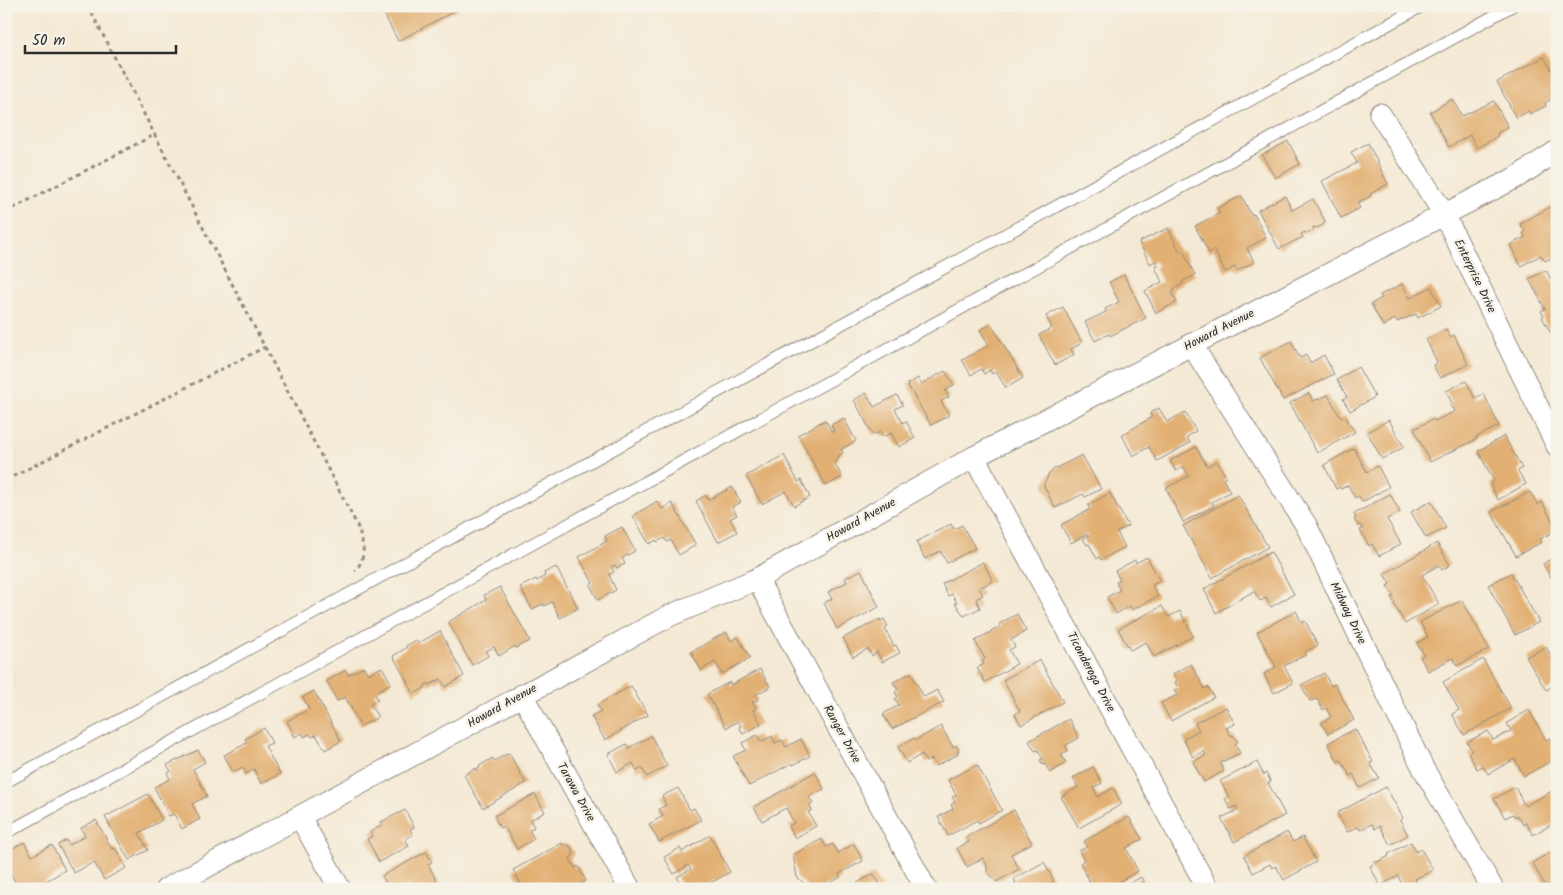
<svg xmlns="http://www.w3.org/2000/svg" width="1563" height="895" viewBox="0 0 1563 895" font-family="Kalam,sans-serif">
<rect width="100%" height="100%" fill="#f7f3e8"/>
<filter id="ink" filterUnits="userSpaceOnUse"><feTurbulence type="fractalNoise" baseFrequency=".02" numOctaves="2"/><feDisplacementMap in="SourceGraphic" scale="10" xChannelSelector="R" yChannelSelector="G"/><feConvolveMatrix kernelMatrix="1 2 1 2 8 2 1 2 1" color-interpolation-filters="sRGB"/></filter>
<filter id="wash" filterUnits="userSpaceOnUse"><feTurbulence type="fractalNoise" baseFrequency=".0096" numOctaves="4" result="noise"/><feDisplacementMap in="SourceGraphic" scale="20" xChannelSelector="R" yChannelSelector="G"/><feGaussianBlur stdDeviation="1.12" result="paint"/><feColorMatrix in="noise" values="0 0 0 0 0 0 0 0 0 0 0 0 0 0 0 0 0 1.4 0 .05"/><feComposite in="paint" operator="in"/></filter>
<g filter="url(#wash)">
<rect width="100%" height="100%" fill="#f4e9d4"/>
<g id="blocks">
<!-- building -->
<g fill="#e2b073">
<polygon points="380,6 464,6 398,41"/>
<polygon points="1544,57 1557,80 1557,96 1545,103 1546,106 1530,114 1529,111 1516,118 1497,82"/>
<polygon points="1452,99 1462,116 1494,101 1508,127 1497,133 1498,136 1477,148 1470,135 1449,147 1430,112"/>
<polygon points="1288,141 1300,164 1275,178 1262,155"/>
<polygon points="1368,143 1388,184 1370,194 1371,196 1357,203 1360,208 1341,218 1322,181 1357,163 1351,152"/>
<polygon points="1242,196 1251,215 1254,214 1266,238 1247,248 1254,262 1237,271 1235,267 1225,272 1214,250 1209,253 1195,226 1220,213 1217,208"/>
<polygon points="1285,196 1292,210 1313,199 1325,221 1323,225 1317,228 1313,227 1314,230 1306,234 1305,232 1301,234 1303,237 1279,249 1258,210"/>
<polygon points="1557,203 1557,255 1545,261 1541,255 1521,266 1510,245 1525,237 1523,233 1525,232 1520,224"/>
<polygon points="1168,228 1180,252 1183,251 1195,275 1182,282 1183,284 1173,289 1174,292 1172,293 1177,302 1156,313 1145,291 1162,282 1155,267 1158,266 1155,261 1150,264 1139,242"/>
<polygon points="1546,270 1554,285 1557,283 1557,329 1550,332 1542,317 1544,316 1541,311 1545,309 1529,279"/>
<polygon points="1124,275 1146,318 1110,336 1109,334 1095,341 1085,322 1106,312 1105,309 1119,302 1109,282"/>
<polygon points="1402,284 1410,298 1431,287 1441,306 1418,318 1416,314 1397,322 1395,319 1383,326 1371,304 1382,298 1380,295"/>
<polygon points="1063,307 1082,343 1071,349 1074,355 1055,365 1039,335 1052,328 1046,316"/>
<polygon points="991,324 1023,378 1006,388 996,372 992,374 990,370 984,374 981,369 971,375 962,360 989,345 980,330"/>
<polygon points="1446,329 1450,337 1454,335 1468,364 1440,378 1433,365 1437,362 1426,339"/>
<polygon points="1291,341 1300,358 1306,355 1310,363 1324,355 1334,374 1283,400 1260,358"/>
<polygon points="1358,367 1375,397 1350,411 1343,399 1347,397 1337,380"/>
<polygon points="945,371 954,385 945,391 949,397 941,401 949,415 931,425 907,384 918,378 921,384"/>
<polygon points="1466,381 1475,398 1484,394 1499,426 1476,437 1477,439 1430,462 1414,429 1433,419 1435,421 1455,411 1454,408 1452,409 1449,404 1452,403 1446,391"/>
<polygon points="866,393 874,407 897,395 903,405 895,409 903,423 906,421 915,438 899,447 891,433 883,437 880,432 873,435 854,400"/>
<polygon points="1309,393 1313,401 1328,395 1341,418 1345,416 1355,432 1317,453 1290,403"/>
<polygon points="1159,408 1167,422 1185,412 1196,431 1187,437 1190,443 1157,461 1149,447 1133,456 1122,435 1152,417 1150,413"/>
<polygon points="844,418 856,441 841,449 843,453 838,456 839,459 834,462 842,477 826,486 798,435 825,420 832,432 834,431 831,425"/>
<polygon points="1389,420 1404,447 1382,459 1367,432"/>
<polygon points="1504,436 1522,468 1518,471 1526,484 1498,500 1490,484 1494,481 1478,451"/>
<polygon points="1196,447 1207,466 1217,461 1226,477 1223,479 1230,492 1212,502 1214,506 1183,522 1166,488 1189,476 1184,467 1176,471 1170,461"/>
<polygon points="1354,448 1367,472 1378,466 1389,487 1362,502 1359,496 1355,498 1348,485 1341,489 1340,487 1336,489 1324,465"/>
<polygon points="784,455 798,482 801,480 810,497 794,506 786,491 762,504 746,476"/>
<polygon points="1082,455 1101,489 1085,497 1083,494 1055,508 1044,486 1044,483 1046,481 1048,475 1054,469"/>
<polygon points="732,487 741,502 732,507 737,515 730,519 737,532 718,542 696,501 706,495 708,500"/>
<polygon points="1530,492 1538,505 1542,502 1557,530 1540,539 1542,542 1516,556 1491,512"/>
<polygon points="1110,493 1128,526 1117,532 1125,547 1101,560 1099,557 1097,559 1089,544 1087,545 1083,539 1088,536 1087,534 1071,543 1061,525 1090,509 1088,505"/>
<polygon points="1390,494 1400,512 1387,519 1401,544 1379,556 1372,544 1369,546 1360,530 1363,529 1360,525 1358,526 1354,519 1356,518 1354,514"/>
<polygon points="1238,495 1268,547 1212,578 1183,526"/>
<polygon points="657,501 662,509 672,503 696,545 679,555 671,540 667,542 664,538 657,542 656,540 649,544 633,516"/>
<polygon points="1431,501 1446,528 1426,538 1411,512"/>
<polygon points="951,524 954,529 962,525 975,548 947,563 940,551 925,559 916,542"/>
<polygon points="622,527 635,551 622,558 625,564 617,568 615,565 611,567 614,572 609,575 616,590 598,600 590,585 593,583 579,557 607,541 605,536"/>
<polygon points="1437,543 1450,565 1442,570 1439,565 1422,575 1439,604 1405,624 1394,604 1395,603 1391,597 1394,596 1387,586 1390,584 1384,574"/>
<polygon points="1271,552 1294,594 1271,607 1266,598 1260,601 1254,591 1216,613 1204,589"/>
<polygon points="1557,555 1557,588 1543,564"/>
<polygon points="1147,557 1160,581 1152,585 1158,596 1132,610 1130,606 1116,614 1107,597 1120,590 1116,582 1120,580 1115,571 1135,560 1136,563"/>
<polygon points="983,562 993,581 979,588 983,595 976,599 980,608 964,616 955,603 957,603 952,594 948,596 942,584"/>
<polygon points="556,567 578,608 560,618 552,602 544,606 543,604 532,609 520,587 536,579 537,581 545,576 544,573"/>
<polygon points="861,570 879,607 837,629 824,603 832,599 828,592 847,582 845,578"/>
<polygon points="1511,573 1539,622 1515,635 1488,585"/>
<polygon points="500,587 530,641 516,648 515,646 499,656 494,647 486,651 488,656 472,665 448,622 486,600 484,595"/>
<polygon points="1462,600 1489,649 1457,666 1453,658 1428,671 1420,657 1424,655 1417,643 1428,637 1420,622"/>
<polygon points="1162,606 1168,617 1180,611 1193,636 1154,657 1146,642 1130,650 1118,629"/>
<polygon points="1296,611 1302,623 1305,621 1318,645 1305,652 1307,654 1284,666 1293,683 1274,693 1264,674 1276,667 1257,632"/>
<polygon points="1017,614 1026,631 1011,640 1015,647 1009,650 1017,664 985,682 977,668 984,664 982,661 985,659 975,641 1001,626 999,624"/>
<polygon points="880,619 880,621 884,619 888,627 885,629 894,646 896,645 900,653 882,662 877,652 872,656 868,649 853,657 843,638"/>
<polygon points="440,631 464,676 445,687 441,679 429,685 428,683 425,685 426,687 414,694 393,656 406,648 407,645 415,641 419,643"/>
<polygon points="726,632 731,641 738,637 750,658 722,674 715,662 701,670 691,652"/>
<polygon points="1546,647 1557,667 1557,684 1546,690 1526,657"/>
<polygon points="1483,659 1511,708 1464,735 1452,714 1459,710 1443,682"/>
<polygon points="1040,660 1063,702 1021,725 1015,714 1020,711 1003,680"/>
<polygon points="1191,664 1205,689 1208,687 1214,697 1171,721 1161,703 1177,695 1174,690 1178,688 1175,682 1177,681 1173,674"/>
<polygon points="364,667 368,674 382,667 391,683 374,693 378,700 370,704 378,717 361,726 345,697 337,701 327,681 346,670 348,675"/>
<polygon points="760,669 770,687 755,695 758,700 752,702 756,708 753,710 761,724 743,734 739,727 741,726 738,721 726,728 707,694 730,682 731,685"/>
<polygon points="911,673 924,697 937,690 944,702 892,729 883,714 899,705 895,699 898,697 895,692 898,690 893,682"/>
<polygon points="1324,673 1331,686 1335,684 1354,720 1328,734 1321,723 1331,717 1326,708 1323,710 1317,699 1310,701 1301,685"/>
<polygon points="631,686 648,715 605,740 591,716 601,711 597,705"/>
<polygon points="314,691 341,741 325,750 316,735 312,737 310,734 304,737 302,733 295,737 287,721 309,709 303,697"/>
<polygon points="1226,707 1235,724 1226,728 1231,736 1233,735 1238,742 1235,744 1240,753 1220,763 1224,771 1204,782 1193,762 1206,755 1204,751 1193,757 1183,739 1199,730 1195,723"/>
<polygon points="1529,710 1546,740 1550,738 1557,750 1557,758 1524,776 1515,759 1488,774 1483,766 1477,769 1468,753 1472,751 1467,742 1488,731 1493,740 1511,731 1507,723"/>
<polygon points="1069,719 1079,738 1065,746 1068,751 1061,754 1066,763 1050,773 1045,764 1043,765 1040,760 1043,759 1038,750 1035,751 1029,741"/>
<polygon points="941,726 953,747 956,745 959,751 957,752 958,754 936,766 932,759 926,762 922,754 907,763 898,747 915,738 916,740"/>
<polygon points="264,728 272,743 265,746 280,774 261,784 254,769 246,774 243,767 233,772 224,755 247,743 245,739"/>
<polygon points="1355,729 1373,762 1370,763 1379,778 1360,788 1353,774 1350,776 1341,760 1338,762 1328,743"/>
<polygon points="757,735 761,742 772,736 775,743 782,740 786,747 801,739 810,756 793,765 792,763 749,786 733,756 746,750 742,743"/>
<polygon points="651,736 667,766 647,777 642,768 637,771 633,763 617,772 608,754 627,744 629,748"/>
<polygon points="198,750 205,762 193,769 207,796 192,804 200,819 182,829 174,814 169,816 154,787 170,779 167,773 171,771 167,765"/>
<polygon points="509,753 526,783 483,808 464,775 476,768 476,770 480,768 479,766 493,758 494,761"/>
<polygon points="1257,762 1264,775 1266,773 1271,782 1268,783 1285,815 1234,842 1221,818 1238,810 1236,806 1230,809 1225,799 1229,797 1220,781"/>
<polygon points="977,765 1002,810 979,823 977,820 948,836 938,817 953,809 951,805 955,802 952,797 956,795 948,780"/>
<polygon points="1093,767 1102,783 1093,788 1098,797 1113,788 1122,804 1079,828 1061,797 1078,787 1073,778"/>
<polygon points="815,772 824,789 809,797 813,803 809,805 812,810 808,812 816,826 795,838 789,826 794,823 786,808 762,821 754,807"/>
<polygon points="1386,787 1403,818 1400,820 1408,835 1390,845 1380,826 1375,829 1372,824 1360,830 1358,827 1347,832 1337,813"/>
<polygon points="1515,787 1525,806 1552,791 1557,799 1556,822 1533,835 1526,823 1523,825 1517,815 1515,817 1513,814 1505,818 1494,799"/>
<polygon points="678,788 690,810 694,808 701,820 659,842 649,824 663,816 659,809 666,805 662,796"/>
<polygon points="148,794 162,820 139,833 148,850 129,860 105,817"/>
<polygon points="535,794 545,812 530,820 534,827 529,830 534,839 517,849 504,826 500,828 494,816"/>
<polygon points="405,810 414,827 410,829 413,835 405,839 409,846 379,862 367,839 372,836 370,832 383,825 381,822"/>
<polygon points="1014,810 1032,843 1011,854 1019,869 996,882 993,877 987,873 987,866 983,858 967,867 957,848 969,842 966,837"/>
<polygon points="1129,817 1142,839 1126,848 1138,871 1106,889 1092,889 1088,882 1090,882 1080,863 1084,860 1079,851 1087,847 1084,841"/>
<polygon points="96,820 112,849 115,848 126,868 104,880 94,862 74,873 58,845 66,840 69,845 85,836 81,828"/>
<polygon points="1287,832 1293,842 1303,837 1316,862 1284,880 1276,866 1272,868 1270,864 1253,873 1244,856"/>
<polygon points="710,835 730,872 700,889 684,889 677,877 691,869 688,865 674,874 664,857 680,848 682,852"/>
<polygon points="822,839 826,847 833,844 838,853 854,844 863,861 839,874 841,877 819,889 810,889 797,877 793,855"/>
<polygon points="24,842 32,856 52,845 65,870 43,883 46,889 19,889 6,865 6,852"/>
<polygon points="1411,842 1416,852 1421,849 1433,870 1415,879 1418,884 1409,889 1404,889 1398,876 1380,886 1370,866 1389,856 1388,854"/>
<polygon points="562,843 563,846 565,844 570,846 574,853 570,859 575,868 578,866 586,881 572,889 524,889 513,870"/>
<polygon points="1553,851 1557,859 1557,889 1552,889 1550,884 1546,887 1532,863"/>
<polygon points="426,852 432,862 428,864 441,889 410,889 408,886 403,889 389,889 382,876"/>
<polygon points="1044,862 1054,881 1039,889 1005,889 1016,883 1014,879"/>
<polygon points="874,874 882,889 855,889 858,887 857,883"/>
<polygon points="1141,877 1147,889 1120,889"/>
</g>
</g>
</g>
<g filter="url(#ink)">
<use href="#blocks" fill-opacity="0" stroke="#908a80" stroke-width="1"/>
<g fill="none" stroke-linecap="round" stroke-linejoin="round">
<defs>
<g id="lane">
<polyline points="6,782 1422,6"/>
<polyline points="6,833 1512,6"/>
</g>
<g id="street">
<polyline points="1380,114 1444,214 1557,446"/>
<polyline points="1191,344 1306,525 1423,768 1493,889"/>
<polyline points="974,457 1208,889"/>
<polyline points="757,579 926,889"/>
<polyline points="522,695 630,889"/>
<polyline points="300,817 340,889"/>
<polyline points="166,889 669,616 757,579 974,457 1517,177 1557,151"/>
</g>
</defs>
<!-- lane casing -->
<use href="#lane" stroke="#908a80" stroke-width="13"/>
<!-- street casing -->
<use href="#street" stroke="#908a80" stroke-width="23"/>
<!-- path -->
<g stroke="#908a80" stroke-width="3" stroke-dasharray="4 4" stroke-linecap="butt">
<path d="M88 6 357 525C363 543 368 556 355 571"/>
<polyline points="6,212 154,135"/>
<polyline points="6,480 265,347"/>
</g>
<!-- lane -->
<use href="#lane" stroke="#fff" stroke-width="11"/>
<!-- street -->
<use href="#street" stroke="#fff" stroke-width="21"/>
</g>
</g>
<g text-anchor="middle" dominant-baseline="central" stroke-width="5" stroke-linejoin="round" paint-order="stroke">
<!-- street labels -->
<g font-size="12" fill="#2b2b2b" stroke="#f7f3e8">
<text transform="translate(1475 276) rotate(64)">Enterprise Drive</text>
<text transform="translate(1219 330) rotate(-27)">Howard Avenue</text>
<text transform="translate(861 520) rotate(-29)">Howard Avenue</text>
<text transform="translate(1348 613) rotate(64)">Midway Drive</text>
<text transform="translate(1091 672) rotate(62)">Ticonderoga Drive</text>
<text transform="translate(502 706) rotate(-29)">Howard Avenue</text>
<text transform="translate(842 734) rotate(61)">Ranger Drive</text>
<text transform="translate(576 792) rotate(61)">Tarawa Drive</text>
</g>
</g>
<!-- margin -->
<rect width="1563" height="895" fill="none" stroke="#f7f3e8" stroke-width="25"/>
<!-- scale -->
<path d="M25 45v8h151v-8" fill="none" stroke="#2b2b2b" stroke-width="2.5"/>
<text x="32" y="45" font-size="15" fill="#2b2b2b" stroke="#f7f3e8" stroke-width="4" paint-order="stroke">50 m</text>
</svg>
